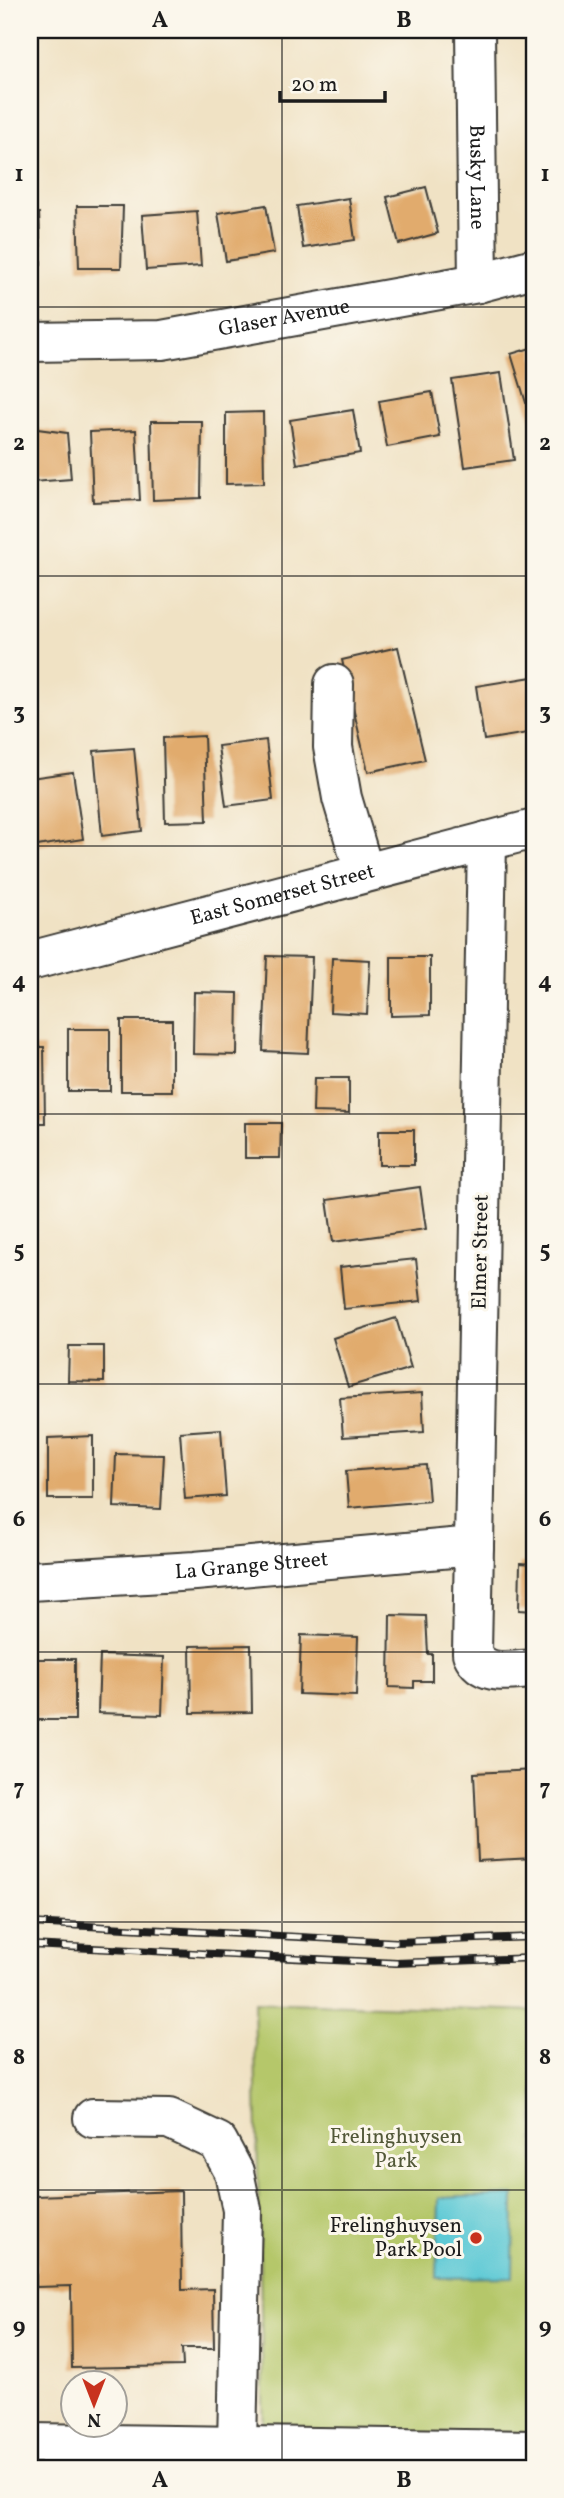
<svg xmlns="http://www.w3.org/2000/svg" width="564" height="2498" viewBox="0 0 564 2498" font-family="Vollkorn,serif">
<rect width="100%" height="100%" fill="#fbf7ec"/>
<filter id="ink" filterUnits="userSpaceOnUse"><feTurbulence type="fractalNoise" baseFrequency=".0143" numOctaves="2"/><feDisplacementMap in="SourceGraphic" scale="14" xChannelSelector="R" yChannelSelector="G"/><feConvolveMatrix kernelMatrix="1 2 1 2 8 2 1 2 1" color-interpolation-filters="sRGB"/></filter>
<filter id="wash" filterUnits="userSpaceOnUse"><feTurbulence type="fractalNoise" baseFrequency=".00686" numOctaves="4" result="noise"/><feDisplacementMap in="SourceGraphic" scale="28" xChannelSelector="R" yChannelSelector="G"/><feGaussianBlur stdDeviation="1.57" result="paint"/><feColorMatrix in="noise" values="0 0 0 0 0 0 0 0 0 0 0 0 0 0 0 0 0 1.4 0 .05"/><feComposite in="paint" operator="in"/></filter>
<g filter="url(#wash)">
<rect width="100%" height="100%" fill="#f0e2c4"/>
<!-- green -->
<polygon fill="#b5c76b" stroke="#687244" stroke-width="2" points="254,2002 534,2011 534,2444 264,2441"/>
<!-- water -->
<polygon fill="#5dc9d5" stroke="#3c7278" stroke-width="2" points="514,2195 513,2277 437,2278 439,2198"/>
<g id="blocks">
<!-- building -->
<g fill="#e1ab6d">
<polygon points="426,187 438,233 399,244 387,197"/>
<polygon points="349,198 355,240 303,248 297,206"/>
<polygon points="266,205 274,253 226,261 218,213"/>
<polygon points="77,206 123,206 121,268 79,268"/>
<polygon points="197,211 201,266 146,270 142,215"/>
<polygon points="39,213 41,264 30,264 30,214"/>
<polygon points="534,347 534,429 511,354"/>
<polygon points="501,373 514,460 465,467 452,380"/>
<polygon points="432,392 440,437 387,447 379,401"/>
<polygon points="353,410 360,453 297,464 290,420"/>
<polygon points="263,412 264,483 226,484 226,413"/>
<polygon points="151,421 202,421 201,498 153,500"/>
<polygon points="30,428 67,433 71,479 33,482"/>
<polygon points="136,430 140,500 93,502 90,432"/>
<polygon points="398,647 425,760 368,772 342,660"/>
<polygon points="532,677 534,732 484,740 476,686"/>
<polygon points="204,736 207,821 165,822 163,738"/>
<polygon points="266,740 273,800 226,806 218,746"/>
<polygon points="134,748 142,831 102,836 94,751"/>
<polygon points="73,772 83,839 37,846 30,778"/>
<polygon points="267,956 312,957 308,1053 263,1051"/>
<polygon points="391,957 430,957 430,1015 391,1016"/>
<polygon points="332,958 370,960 367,1014 330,1012"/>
<polygon points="194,992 238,993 237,1055 193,1054"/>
<rect x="121" y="1020" width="51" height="71"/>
<rect x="68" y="1029" width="42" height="62"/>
<polygon points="30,1047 44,1047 45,1123 30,1123"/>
<polygon points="314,1078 349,1078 349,1113 313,1112"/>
<polygon points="245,1123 281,1123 280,1158 245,1158"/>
<rect x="379" y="1130" width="35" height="35"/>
<polygon points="420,1187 426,1229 333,1242 327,1200"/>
<polygon points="416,1259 421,1301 344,1309 340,1267"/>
<polygon points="396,1318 411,1368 348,1387 333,1338"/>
<polygon points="69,1346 104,1346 104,1382 68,1381"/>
<polygon points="422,1393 424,1432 343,1437 340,1398"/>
<polygon points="221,1429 226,1496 185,1499 180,1432"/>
<polygon points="93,1436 93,1499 48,1499 48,1438"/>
<polygon points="532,1446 534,1446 534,1490 529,1490"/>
<polygon points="116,1454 164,1455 161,1509 114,1507"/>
<polygon points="426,1465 429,1501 349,1508 346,1471"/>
<polygon points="532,1509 534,1509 534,1550 529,1550"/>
<polygon points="520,1563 534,1564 534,1611 519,1610"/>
<polygon points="390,1615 426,1616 428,1654 432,1654 432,1681 414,1681 414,1688 389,1687"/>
<polygon points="301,1635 358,1637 356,1696 299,1694"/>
<polygon points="251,1645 252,1712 191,1713 190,1646"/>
<polygon points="100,1655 164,1657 162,1715 98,1713"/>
<rect x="30" y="1659" width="45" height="61"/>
<polygon points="534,1770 534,1858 478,1861 474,1773"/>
<polygon points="181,2191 182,2290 213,2289 214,2348 182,2348 183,2366 72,2368 71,2286 36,2287 35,2196"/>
</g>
</g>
</g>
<g filter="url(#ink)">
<use href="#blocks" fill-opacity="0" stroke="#3c3a35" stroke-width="2"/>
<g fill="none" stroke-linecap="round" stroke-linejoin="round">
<defs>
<g id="minor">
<path id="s1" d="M475 30 478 283"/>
<path id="s2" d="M30 342 162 340 478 283 534 268"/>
<polyline points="334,684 333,747 342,798 364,872"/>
<path d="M487 841 472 1653C483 1678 511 1670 534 1669"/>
<path id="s3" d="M30 961 534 829"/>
<path id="s4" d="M30 1581 195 1571 474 1546"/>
<polyline points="93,2118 169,2119 218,2142 234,2172 242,2210 237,2445"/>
<polyline points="30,2443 534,2450"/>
</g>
</defs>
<!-- minor casing -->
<use href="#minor" stroke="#3c3a35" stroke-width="42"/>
<!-- minor -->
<use href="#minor" stroke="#fff" stroke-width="38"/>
<defs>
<g id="rail">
<polyline points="30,1923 396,1942 534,1937"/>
<polyline points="30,1945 396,1963 534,1958"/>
</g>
</defs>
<!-- rail casing -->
<use href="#rail" stroke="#1c1c1c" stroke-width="8"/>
<!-- rail -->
<use href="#rail" stroke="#fbf7ec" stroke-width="5" stroke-dasharray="16" stroke-linecap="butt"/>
</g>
</g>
<!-- grid -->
<path fill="none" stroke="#1c1c1c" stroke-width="2" stroke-opacity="0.55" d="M282 30V2468M30 307H534M30 576H534M30 846H534M30 1114H534M30 1384H534M30 1652H534M30 1922H534M30 2190H534"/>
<!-- markers -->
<circle fill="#c8321e" stroke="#fbf7ec" stroke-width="2.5" cx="476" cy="2238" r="7"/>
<g text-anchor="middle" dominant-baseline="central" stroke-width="6" stroke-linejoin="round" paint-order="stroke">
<!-- street labels -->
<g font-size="21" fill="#1c1c1c" stroke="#fbf7ec">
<text stroke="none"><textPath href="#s1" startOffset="147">Busky Lane</textPath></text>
<text stroke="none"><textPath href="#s2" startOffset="256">Glaser Avenue</textPath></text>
<text stroke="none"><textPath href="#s3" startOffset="261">East Somerset Street</textPath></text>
<text transform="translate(481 1252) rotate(-89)">Elmer Street</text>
<text stroke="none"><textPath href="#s4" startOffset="222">La Grange Street</textPath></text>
</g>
<!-- park labels -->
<g font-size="21" fill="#525838" stroke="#fbf7ec">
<text x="396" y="2137">Frelinghuysen<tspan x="396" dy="24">Park</tspan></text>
</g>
<!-- poi labels -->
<g font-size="21" fill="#1c1c1c" stroke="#fbf7ec" text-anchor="end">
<text x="462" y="2226">Frelinghuysen<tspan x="462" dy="24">Park Pool</tspan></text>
</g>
</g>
<!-- margin -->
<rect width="564" height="2498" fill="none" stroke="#fbf7ec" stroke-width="77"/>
<!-- north arrow -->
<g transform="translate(94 2404) rotate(180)"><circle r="33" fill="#fbf7ec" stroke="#a29f99" stroke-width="2"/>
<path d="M0-5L12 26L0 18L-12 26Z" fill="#c8321e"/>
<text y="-10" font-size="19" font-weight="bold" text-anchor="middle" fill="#1c1c1c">N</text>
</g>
<!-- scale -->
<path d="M280 91v10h105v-10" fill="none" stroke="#1c1c1c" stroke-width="3.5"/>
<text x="291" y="91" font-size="21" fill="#1c1c1c" stroke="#fbf7ec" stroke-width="5" paint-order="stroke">20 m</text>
<rect x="38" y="38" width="488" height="2422" fill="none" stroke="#1c1c1c" stroke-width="2.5"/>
<g font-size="23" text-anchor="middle" font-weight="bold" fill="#1c1c1c">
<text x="160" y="27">A</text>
<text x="404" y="27">B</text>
<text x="19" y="181">1</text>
<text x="545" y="181">1</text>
<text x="19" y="450">2</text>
<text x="545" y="450">2</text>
<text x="19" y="719">3</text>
<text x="545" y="719">3</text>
<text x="19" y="988">4</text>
<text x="545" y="988">4</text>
<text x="19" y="1257">5</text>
<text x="545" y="1257">5</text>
<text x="19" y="1526">6</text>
<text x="545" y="1526">6</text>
<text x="19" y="1795">7</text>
<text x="545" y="1795">7</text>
<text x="19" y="2064">8</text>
<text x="545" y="2064">8</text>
<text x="19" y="2333">9</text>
<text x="545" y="2333">9</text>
<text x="160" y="2487">A</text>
<text x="404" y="2487">B</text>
</g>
</svg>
